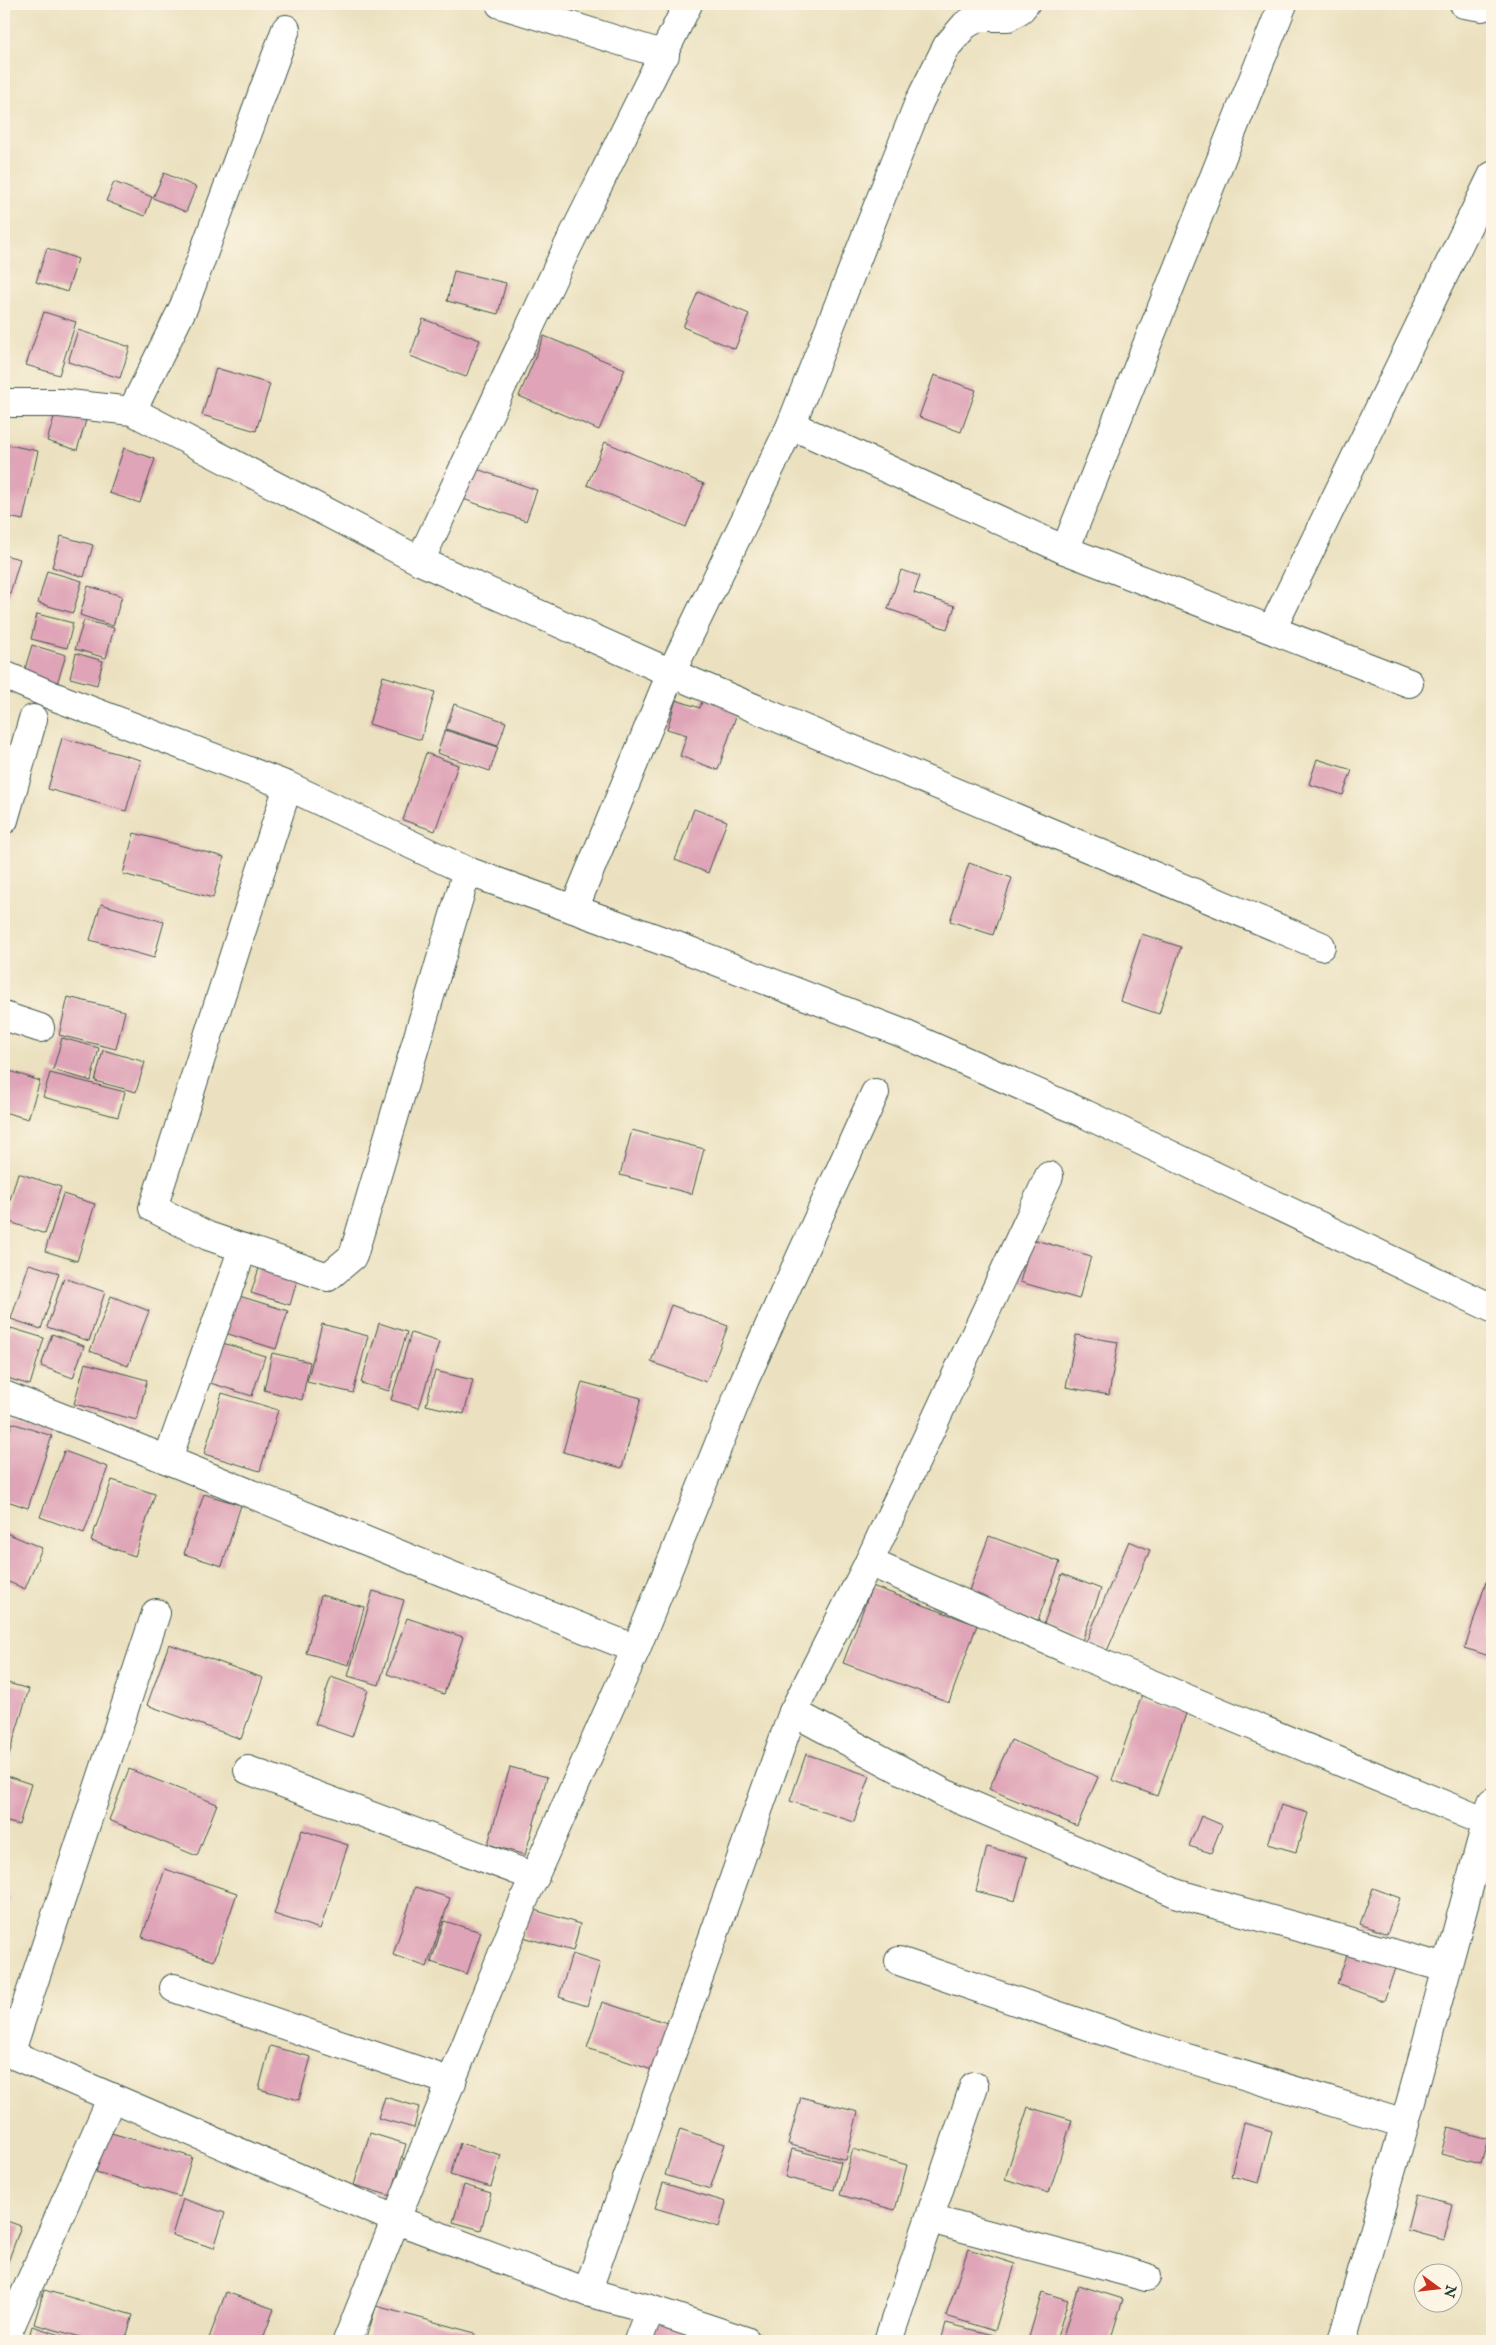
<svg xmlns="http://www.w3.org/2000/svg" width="1496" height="2345" viewBox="0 0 1496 2345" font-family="'IM FELL English',serif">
<rect width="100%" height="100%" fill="#fcf5e5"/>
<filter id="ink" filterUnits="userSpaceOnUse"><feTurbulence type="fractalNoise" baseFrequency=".02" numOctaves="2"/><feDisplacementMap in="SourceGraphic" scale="10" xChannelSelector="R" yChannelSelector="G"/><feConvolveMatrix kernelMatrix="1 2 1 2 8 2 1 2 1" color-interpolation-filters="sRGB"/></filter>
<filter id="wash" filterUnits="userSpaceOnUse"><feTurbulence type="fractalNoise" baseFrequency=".0096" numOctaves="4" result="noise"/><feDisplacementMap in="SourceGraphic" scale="20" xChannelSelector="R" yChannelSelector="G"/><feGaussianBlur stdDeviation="1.12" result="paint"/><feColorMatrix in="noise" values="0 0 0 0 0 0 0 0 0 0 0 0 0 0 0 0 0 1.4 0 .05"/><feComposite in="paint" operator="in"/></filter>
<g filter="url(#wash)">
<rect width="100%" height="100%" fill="#ebe1c0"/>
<g id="blocks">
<!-- building -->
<g fill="#dfa4b7">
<polygon points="164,173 196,187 186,212 153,198"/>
<polygon points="114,182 152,197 145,216 106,201"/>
<polygon points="47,248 78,259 67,292 36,282"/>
<polygon points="454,271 506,283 498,314 447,301"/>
<polygon points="698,292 749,314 735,349 683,327"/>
<polygon points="44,312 76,322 59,375 26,365"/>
<polygon points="423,319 480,340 466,377 410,356"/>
<polygon points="78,330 130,347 120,378 68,362"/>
<polygon points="544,336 625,369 599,430 519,396"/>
<polygon points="216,368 270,384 256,431 202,415"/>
<polygon points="934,375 976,390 961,432 919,417"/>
<polygon points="57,407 87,417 77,450 47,441"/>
<polygon points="605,442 704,484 686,527 587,485"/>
<polygon points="4,444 38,451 23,520 4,516"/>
<polygon points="124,448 155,459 140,503 109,493"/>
<polygon points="474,468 537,490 526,521 463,499"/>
<polygon points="61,536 93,545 84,577 52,567"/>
<polygon points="4,555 20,559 4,614"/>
<polygon points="901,570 920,576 914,593 955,606 947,629 888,609"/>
<polygon points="47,571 82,581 73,613 38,603"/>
<polygon points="88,586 122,596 113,626 80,615"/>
<polygon points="37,614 73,623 67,648 31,639"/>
<polygon points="84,620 114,628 106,658 75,649"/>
<polygon points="32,645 66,655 56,687 23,676"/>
<polygon points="76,653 103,661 97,685 70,678"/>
<polygon points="383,676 435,692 421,740 369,724"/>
<polygon points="703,698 738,710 718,770 680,756 687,735 667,729 676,700 700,708"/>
<polygon points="454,704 506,722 498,746 446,729"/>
<polygon points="445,730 498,747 490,771 437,753"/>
<polygon points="62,738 141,760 126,811 48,789"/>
<polygon points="426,753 458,765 435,831 403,820"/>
<polygon points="1317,759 1352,770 1343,795 1309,784"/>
<polygon points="694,809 727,821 708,873 675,860"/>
<polygon points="134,833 224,857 213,898 123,874"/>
<polygon points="969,863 1012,878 993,935 950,921"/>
<polygon points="101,904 164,922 154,958 90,940"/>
<polygon points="1142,934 1181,947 1159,1014 1120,1001"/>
<polygon points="68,997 125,1011 116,1049 59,1035"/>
<polygon points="62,1038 99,1048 91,1081 53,1070"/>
<polygon points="103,1050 145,1062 136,1092 95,1081"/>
<polygon points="4,1069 40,1081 28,1119 4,1112"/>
<polygon points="50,1073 125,1092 118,1117 43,1097"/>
<polygon points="632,1130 704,1149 692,1194 620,1175"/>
<polygon points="18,1173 61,1187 45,1234 4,1220"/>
<polygon points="63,1194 95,1204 77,1261 45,1251"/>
<polygon points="1032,1239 1091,1256 1079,1299 1020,1282"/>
<polygon points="29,1264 59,1273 41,1329 11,1319"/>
<polygon points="260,1265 298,1277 290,1305 251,1293"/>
<polygon points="64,1278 105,1292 89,1341 47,1327"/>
<polygon points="236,1295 288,1311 276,1349 225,1333"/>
<polygon points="111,1296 149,1311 128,1366 90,1351"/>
<polygon points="671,1305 728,1326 706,1382 651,1362"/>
<polygon points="379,1323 407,1332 389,1391 361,1383"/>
<polygon points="322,1324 368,1336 353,1393 307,1382"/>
<polygon points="11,1328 44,1338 30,1385 4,1377 4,1351"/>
<polygon points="411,1333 439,1342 419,1408 391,1400"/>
<polygon points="52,1334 84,1346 73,1378 41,1366"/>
<polygon points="1076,1335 1118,1342 1109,1395 1066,1387"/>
<polygon points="216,1341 265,1356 252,1396 204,1381"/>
<polygon points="272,1353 310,1362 302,1400 264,1390"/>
<polygon points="85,1363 147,1380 137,1420 74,1404"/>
<polygon points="435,1371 473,1380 464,1414 426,1405"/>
<polygon points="582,1382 641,1398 622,1468 563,1452"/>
<polygon points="222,1393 278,1410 260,1471 204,1454"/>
<polygon points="12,1423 52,1436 28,1508 4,1500 4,1448"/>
<polygon points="64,1451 108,1467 84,1533 40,1517"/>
<polygon points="112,1480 155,1494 135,1556 91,1541"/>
<polygon points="204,1494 241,1505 222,1566 184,1554"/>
<polygon points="4,1532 42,1548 25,1589 4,1580"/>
<polygon points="989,1536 1060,1562 1037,1622 967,1596"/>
<polygon points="1129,1541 1150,1550 1107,1651 1086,1642"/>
<polygon points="1062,1574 1101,1589 1082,1641 1043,1626"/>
<polygon points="1486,1582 1492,1584 1492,1657 1465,1648"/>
<polygon points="872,1586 977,1625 949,1702 843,1663"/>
<polygon points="373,1591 404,1600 379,1685 348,1676"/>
<polygon points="321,1595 364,1607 349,1665 306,1653"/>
<polygon points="407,1618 463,1637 444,1694 387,1674"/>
<polygon points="169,1644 263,1678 241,1739 147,1705"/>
<polygon points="331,1677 368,1690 352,1737 315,1724"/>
<polygon points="4,1682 29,1689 5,1768 4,1768"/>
<polygon points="1142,1695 1187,1711 1157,1796 1112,1780"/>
<polygon points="1011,1740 1098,1777 1077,1826 989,1789"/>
<polygon points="806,1754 870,1776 854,1822 790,1801"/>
<polygon points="510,1767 547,1777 525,1855 488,1844"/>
<polygon points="129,1769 217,1804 197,1856 109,1820"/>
<polygon points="4,1775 31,1784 19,1825 4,1821"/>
<polygon points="1281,1805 1308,1813 1296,1852 1268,1844"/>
<polygon points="1201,1816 1222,1825 1211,1853 1189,1846"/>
<polygon points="302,1830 348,1845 320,1929 274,1914"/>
<polygon points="987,1847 1027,1857 1015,1901 976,1891"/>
<polygon points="165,1869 237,1893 214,1961 142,1937"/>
<polygon points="415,1887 450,1898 427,1967 393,1955"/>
<polygon points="1373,1888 1400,1898 1387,1934 1360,1924"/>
<polygon points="4,1896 10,1898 4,1916"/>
<polygon points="531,1909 580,1924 573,1951 523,1937"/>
<polygon points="444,1921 481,1932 467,1974 431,1962"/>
<polygon points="1348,1952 1395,1968 1384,2001 1337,1984"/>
<polygon points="572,1954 600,1963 587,2006 559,1997"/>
<polygon points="602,2002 671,2024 655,2071 587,2048"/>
<polygon points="270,2046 311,2057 299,2100 259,2089"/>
<polygon points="385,2097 419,2107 414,2128 378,2118"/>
<polygon points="801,2097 858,2112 846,2160 788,2144"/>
<polygon points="1028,2107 1072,2120 1049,2193 1005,2179"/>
<polygon points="1244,2123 1272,2131 1259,2183 1231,2176"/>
<polygon points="1448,2128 1488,2139 1481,2164 1441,2154"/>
<polygon points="680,2129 725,2144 710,2189 665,2175"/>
<polygon points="108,2132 192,2157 180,2197 96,2172"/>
<polygon points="370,2133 406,2144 391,2196 354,2185"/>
<polygon points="460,2143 501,2155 491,2187 450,2175"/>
<polygon points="792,2149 841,2162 834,2190 785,2177"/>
<polygon points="853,2149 907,2165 895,2210 840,2195"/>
<polygon points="663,2183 726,2202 719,2227 655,2208"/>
<polygon points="464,2185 491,2193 481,2230 453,2222"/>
<polygon points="1416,2195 1453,2204 1444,2240 1407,2230"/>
<polygon points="183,2199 225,2213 214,2248 172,2235"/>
<polygon points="4,2220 21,2226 4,2273"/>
<polygon points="968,2249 1015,2264 995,2331 946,2316"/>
<polygon points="1078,2285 1123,2299 1110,2341 1062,2341"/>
<polygon points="44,2290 133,2315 125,2341 95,2341 34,2324"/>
<polygon points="226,2292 274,2309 262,2341 208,2341"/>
<polygon points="1042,2292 1068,2300 1056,2341 1028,2341"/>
<polygon points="376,2306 475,2333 473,2341 366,2341"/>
<polygon points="659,2321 695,2338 694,2341 650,2341"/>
<polygon points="946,2323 997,2336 996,2341 941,2341"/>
<polygon points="32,2326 80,2341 28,2341"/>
</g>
</g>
</g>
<g filter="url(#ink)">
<use href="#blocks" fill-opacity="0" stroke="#3e5649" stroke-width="1"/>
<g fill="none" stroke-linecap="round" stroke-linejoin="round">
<defs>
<g id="minor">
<polyline points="500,4 665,55"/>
<polyline points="1464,4 1482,7 1483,4"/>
<polyline points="4,403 60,403 132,411 420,561 671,673 1321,946"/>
<polyline points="132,411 184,306 286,29"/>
<polyline points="791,425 1065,550 1409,683"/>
<polyline points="1065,550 1283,4"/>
<polyline points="420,561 565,252 688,4"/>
<polyline points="1272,629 1492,176"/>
<polyline points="4,675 53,696 288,786 467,871 677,946 902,1033 1085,1114 1492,1308"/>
<polyline points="288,786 153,1208 208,1236 328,1277 353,1256 467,871"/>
<polyline points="4,820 33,719"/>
<polyline points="574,909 671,673 791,425 919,102 947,46 965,25 979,17 1008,17 1021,9 1025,4"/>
<polyline points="4,1016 40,1028"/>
<path d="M4 1395C216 1477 424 1567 636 1649"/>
<polyline points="168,1458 243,1248"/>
<polyline points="869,1562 1067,1649 1486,1822"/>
<polyline points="793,1712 944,1793 1178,1894 1446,1968"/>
<polyline points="248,1770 535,1877"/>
<polyline points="899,1961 1141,2044 1405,2124"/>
<polyline points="174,1988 452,2082"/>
<polyline points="4,2051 397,2220 587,2292 650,2309 746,2341"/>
<polyline points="10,2054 156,1613"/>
<polyline points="930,2219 1146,2277"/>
<polyline points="587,2292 793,1712 869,1562 1049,1176"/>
<polyline points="4,2341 112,2097"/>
<polyline points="347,2341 526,1895 636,1649 745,1379 875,1093"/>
<polyline points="638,2341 650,2309"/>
<polyline points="888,2341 974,2086"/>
<polyline points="1342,2341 1400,2141 1492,1802"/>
</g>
</defs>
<!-- minor casing -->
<use href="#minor" stroke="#3e5649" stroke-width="30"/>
<!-- minor -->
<use href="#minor" stroke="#fff" stroke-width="28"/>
</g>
</g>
<!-- margin -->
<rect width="1496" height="2345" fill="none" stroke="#fcf5e5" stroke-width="20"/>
<!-- north arrow -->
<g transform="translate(1438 2288) rotate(105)"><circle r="24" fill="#fcf5e5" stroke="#a4ab9e"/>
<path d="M0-4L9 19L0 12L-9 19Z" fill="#c8321e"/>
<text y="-8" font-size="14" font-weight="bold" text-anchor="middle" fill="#1f3d34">N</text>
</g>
</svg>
